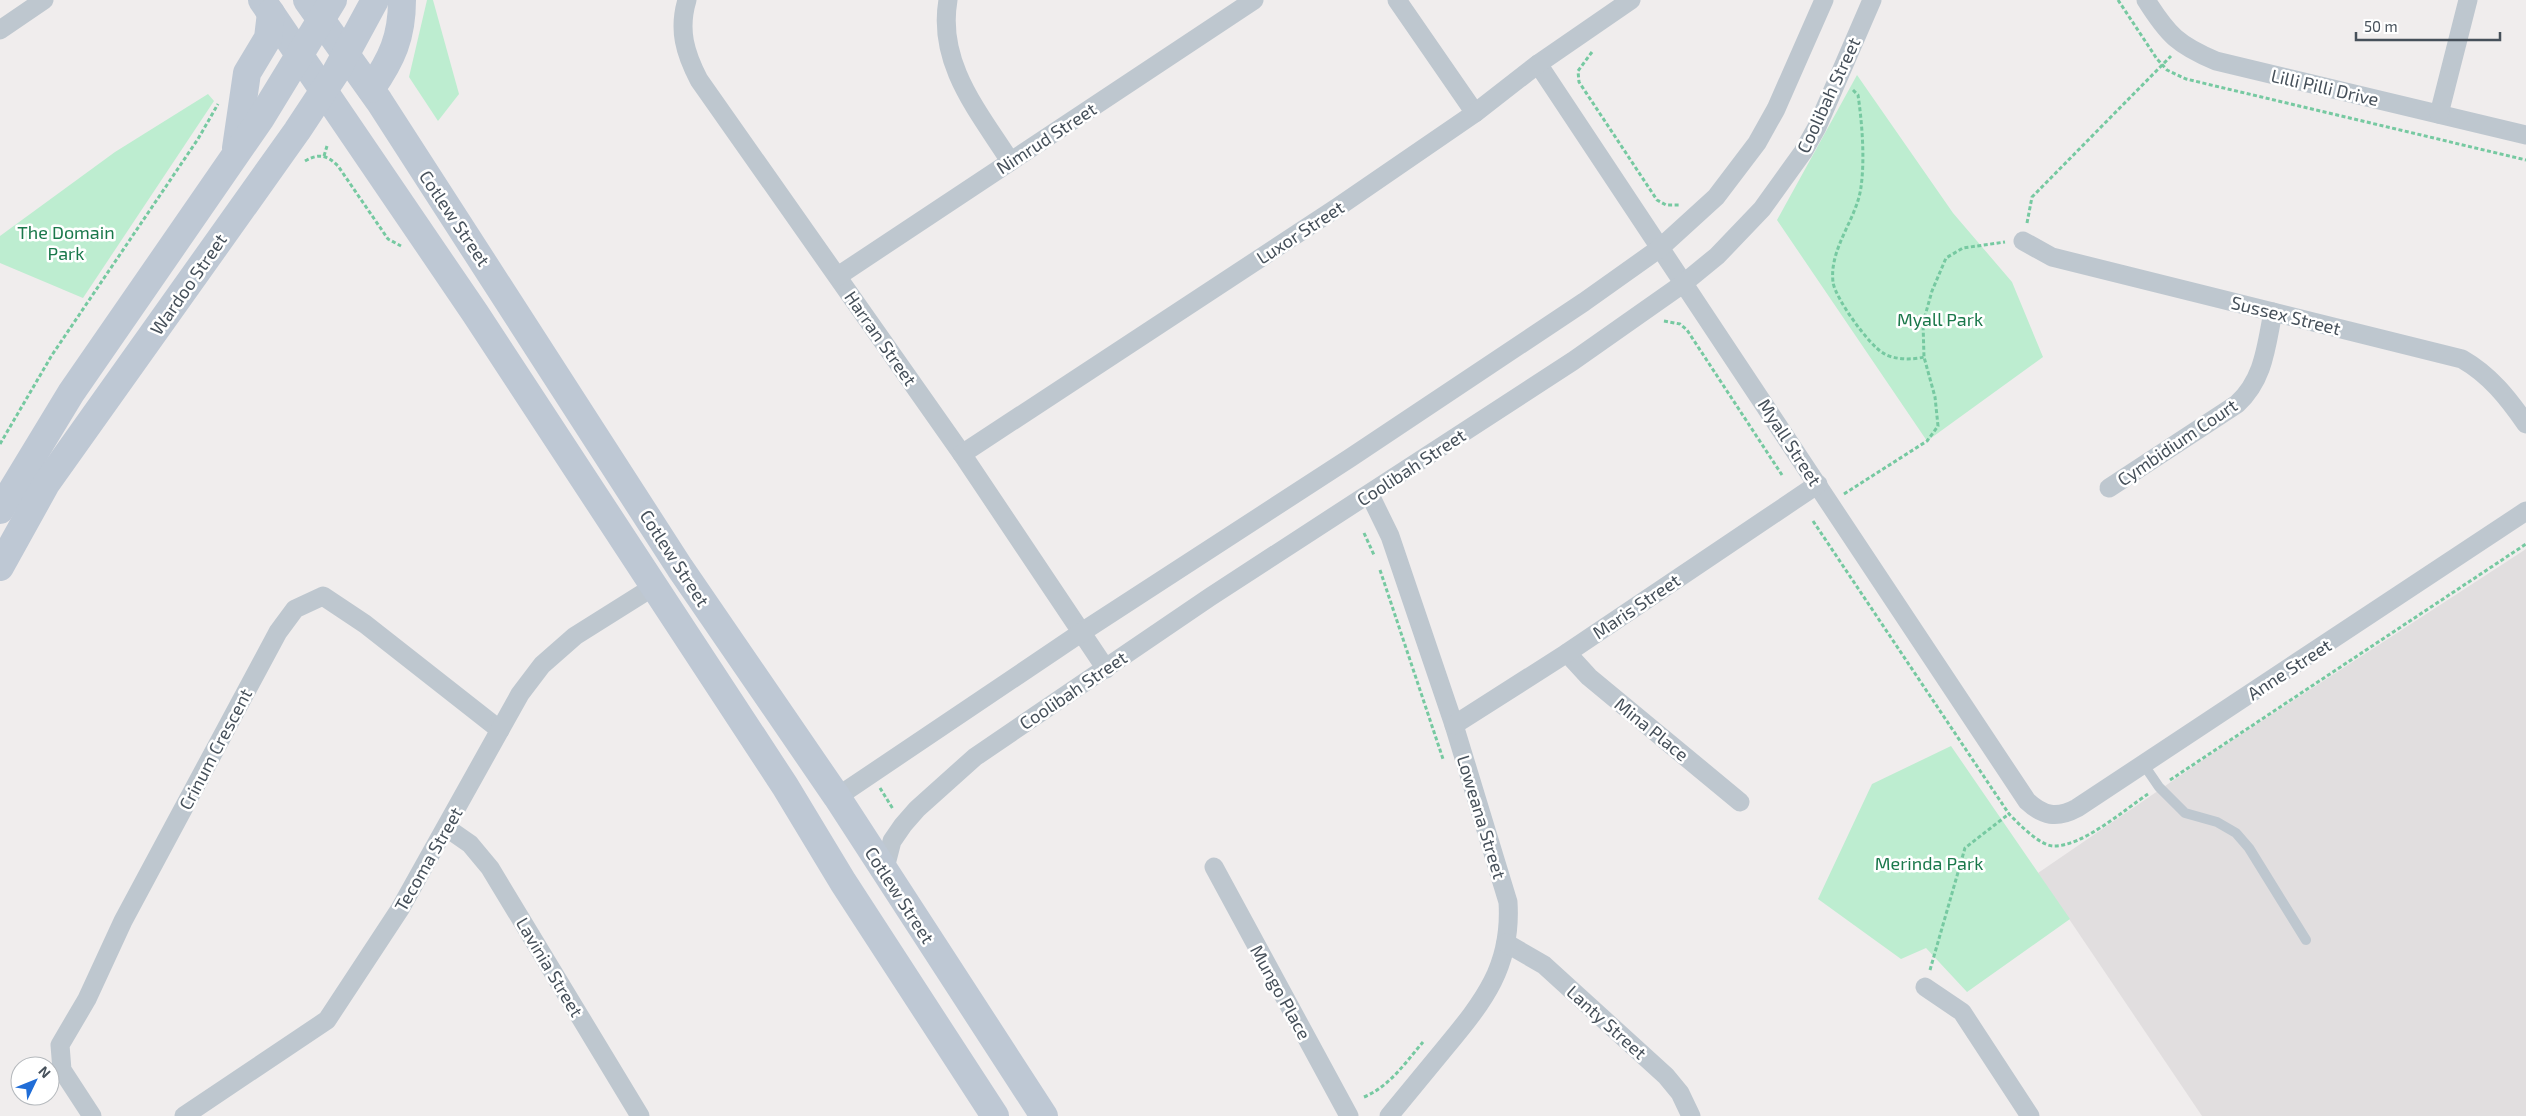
<svg xmlns="http://www.w3.org/2000/svg" width="2526" height="1116" viewBox="0 0 2526 1116" font-family="'Exo 2',sans-serif">
<rect width="100%" height="100%" fill="#f0eded"/>
<!-- education -->
<polygon fill="#e1dedf" points="2526,549 2526,1116 2202,1116 2038,873 2222,747"/>
<!-- green -->
<g fill="#bdedd0">
<polygon points="427,0 433,0 459,94 438,121 409,77"/>
<polygon points="1857,75 1953,213 2012,282 2043,357 1927,441 1777,220"/>
<polygon points="208,94 214,101 83,298 0,263 0,236 115,152"/>
<polygon points="1951,746 2070,919 1967,992 1926,948 1901,959 1818,899 1872,784"/>
</g>
<g fill="none" stroke-linecap="round" stroke-linejoin="round">
<!-- path -->
<g stroke="#76c9a1" stroke-width="3" stroke-dasharray="4 2.5" stroke-linecap="butt">
<polyline points="2118,0 2157,59 2167,70 2186,79 2526,160"/>
<polyline points="1592,52 1578,71 1579,82 1657,200 1666,205 1679,205"/>
<path d="M1853 90 1858 95C1862 122 1865 159 1861 187 1857 219 1829 248 1833 282 1835 298 1869 345 1883 353 1894 360 1912 360 1924 357"/>
<polyline points="324,156 327,146"/>
<path d="M305 161C319 153 327 155 338 166L388 239 401 246"/>
<polyline points="2027,223 2032,197 2171,56"/>
<polyline points="1664,321 1680,324 1687,330 1782,475"/>
<polyline points="0,444 52,355 198,139 218,104"/>
<polyline points="1844,494 1927,441 1938,426 1935,397 1924,357 1923,323 1932,291 1946,258 1963,248 2005,242"/>
<path d="M1813 521 2009 814C2019 824 2039 845 2053 846 2082 847 2124 810 2148 794"/>
<polyline points="1364,533 1374,555"/>
<polyline points="1380,570 1443,759"/>
<polyline points="2170,780 2526,544"/>
<polyline points="880,788 893,809"/>
<polyline points="1930,970 1965,848 2010,813"/>
<path d="M1364 1097C1390 1086 1405 1063 1423 1042"/>
</g>
<!-- lane -->
<polyline stroke="#bec7cf" stroke-width="10" points="2144,765 2159,787 2185,813 2217,822 2236,833 2249,848 2306,940"/>
<!-- street -->
<g stroke="#bec7cf" stroke-width="19">
<path d="M687 0C678 30 685 53 699 80L962 454 1106 669"/>
<path d="M948 0C937 63 978 111 1010 161"/>
<polyline points="1397,0 1475,113"/>
<path d="M2146 0C2168 35 2178 45 2216 61L2526 135"/>
<polyline points="0,30 44,0"/>
<path d="M1538 64 2027 801C2043 816 2057 819 2077 808L2526 511"/>
<polyline points="2439,114 2468,0"/>
<path d="M2023 241 2052 257 2462 359C2490 375 2508 398 2526 424"/>
<polyline points="838,276 1254,0"/>
<polyline points="962,454 1338,207 1475,113 1538,64 1631,0"/>
<path d="M2109 488 2237 404C2264 379 2266 347 2273 312"/>
<path d="M1370 495 1390 536 1454 725 1508 902C1512 966 1484 1001 1445 1048 1426 1071 1408 1093 1389 1116"/>
<polyline points="1567,653 1589,677 1740,802"/>
<polyline points="1454,725 1567,653 1818,484"/>
<polyline points="837,797 1082,632 1350,458 1584,302 1660,248 1716,197 1757,143 1776,109 1824,0"/>
<polyline points="447,828 470,844 490,868 640,1116"/>
<polyline points="1214,867 1349,1116"/>
<polyline points="884,872 892,841 903,825 917,809 975,757 1210,597 1573,361 1684,283 1717,256 1762,209 1803,152 1817,127 1872,0"/>
<polyline points="1506,943 1544,965 1666,1076 1680,1093 1691,1116"/>
<polyline points="1925,987 1962,1012 2030,1116"/>
<polyline points="92,1116 62,1070 60,1045 87,999 123,921 278,632 295,609 323,596 365,624 500,730"/>
<polyline points="184,1116 327,1020 400,909 520,694 542,665 575,636 653,587"/>
</g>
<!-- secondary -->
<g stroke="#bec8d4" stroke-width="28">
<polyline points="262,0 475,313 785,786 843,882 995,1116"/>
<polyline points="307,0 379,101 680,568 837,797 1044,1116"/>
<path d="M371 89C392 59 402 37 402 0"/>
<polyline points="236,148 247,73 268,38 271,13"/>
<polyline points="0,510 71,393 261,118 333,0"/>
<polyline points="0,567 46,484 297,131 336,72 375,0"/>
</g>
</g>
<g text-anchor="middle" dominant-baseline="central" stroke-width="5" stroke-linejoin="round" paint-order="stroke">
<!-- street labels -->
<g font-size="18" fill="#46505a" stroke="#fff">
<text transform="translate(2325 87) rotate(13)">Lilli Pilli Drive</text>
<text transform="translate(1828 95) rotate(-65)">Coolibah Street</text>
<text transform="translate(1046 138) rotate(-33)">Nimrud Street</text>
<text transform="translate(455 218) rotate(56)">Cotlew Street</text>
<text transform="translate(1300 232) rotate(-33)">Luxor Street</text>
<text transform="translate(188 284) rotate(-55)">Wardoo Street</text>
<text transform="translate(2286 315) rotate(14)">Sussex Street</text>
<text transform="translate(881 338) rotate(55)">Harran Street</text>
<text transform="translate(1790 442) rotate(57)">Myall Street</text>
<text transform="translate(2177 442) rotate(-34)">Cymbidium Court</text>
<text transform="translate(1411 467) rotate(-33)">Coolibah Street</text>
<text transform="translate(675 558) rotate(57)">Cotlew Street</text>
<text transform="translate(1636 606) rotate(-34)">Maris Street</text>
<text transform="translate(2289 669) rotate(-33)">Anne Street</text>
<text transform="translate(1073 690) rotate(-34)">Coolibah Street</text>
<text transform="translate(1652 729) rotate(39)">Mina Place</text>
<text transform="translate(215 749) rotate(-62)">Crinum Crescent</text>
<text transform="translate(1482 817) rotate(73)">Loweana Street</text>
<text transform="translate(428 859) rotate(-60)">Tecoma Street</text>
<text transform="translate(900 895) rotate(57)">Cotlew Street</text>
<text transform="translate(550 967) rotate(59)">Lavinia Street</text>
<text transform="translate(1281 992) rotate(61)">Mungo Place</text>
<text transform="translate(1607 1022) rotate(42)">Lanty Street</text>
</g>
<!-- park labels -->
<g font-size="18" fill="#1a784b" stroke="#fff">
<text x="66" y="232">The Domain<tspan x="66" dy="21">Park</tspan></text>
<text x="1940" y="319">Myall Park</text>
<text x="1929" y="863">Merinda Park</text>
</g>
</g>
<!-- north arrow -->
<g transform="translate(35 1081) rotate(47)"><circle r="24" fill="#ffffff" stroke="#b5b9bd"/>
<path d="M0-4L9 19L0 12L-9 19Z" fill="#206dd7"/>
<text y="-8" font-size="14" font-weight="bold" text-anchor="middle" fill="#46505a">N</text>
</g>
<!-- scale -->
<path d="M2356 32v8h144v-8" fill="none" stroke="#46505a" stroke-width="2.5"/>
<text x="2364" y="32" font-size="15" fill="#46505a" stroke="#ffffff" stroke-width="4" paint-order="stroke">50 m</text>
</svg>
